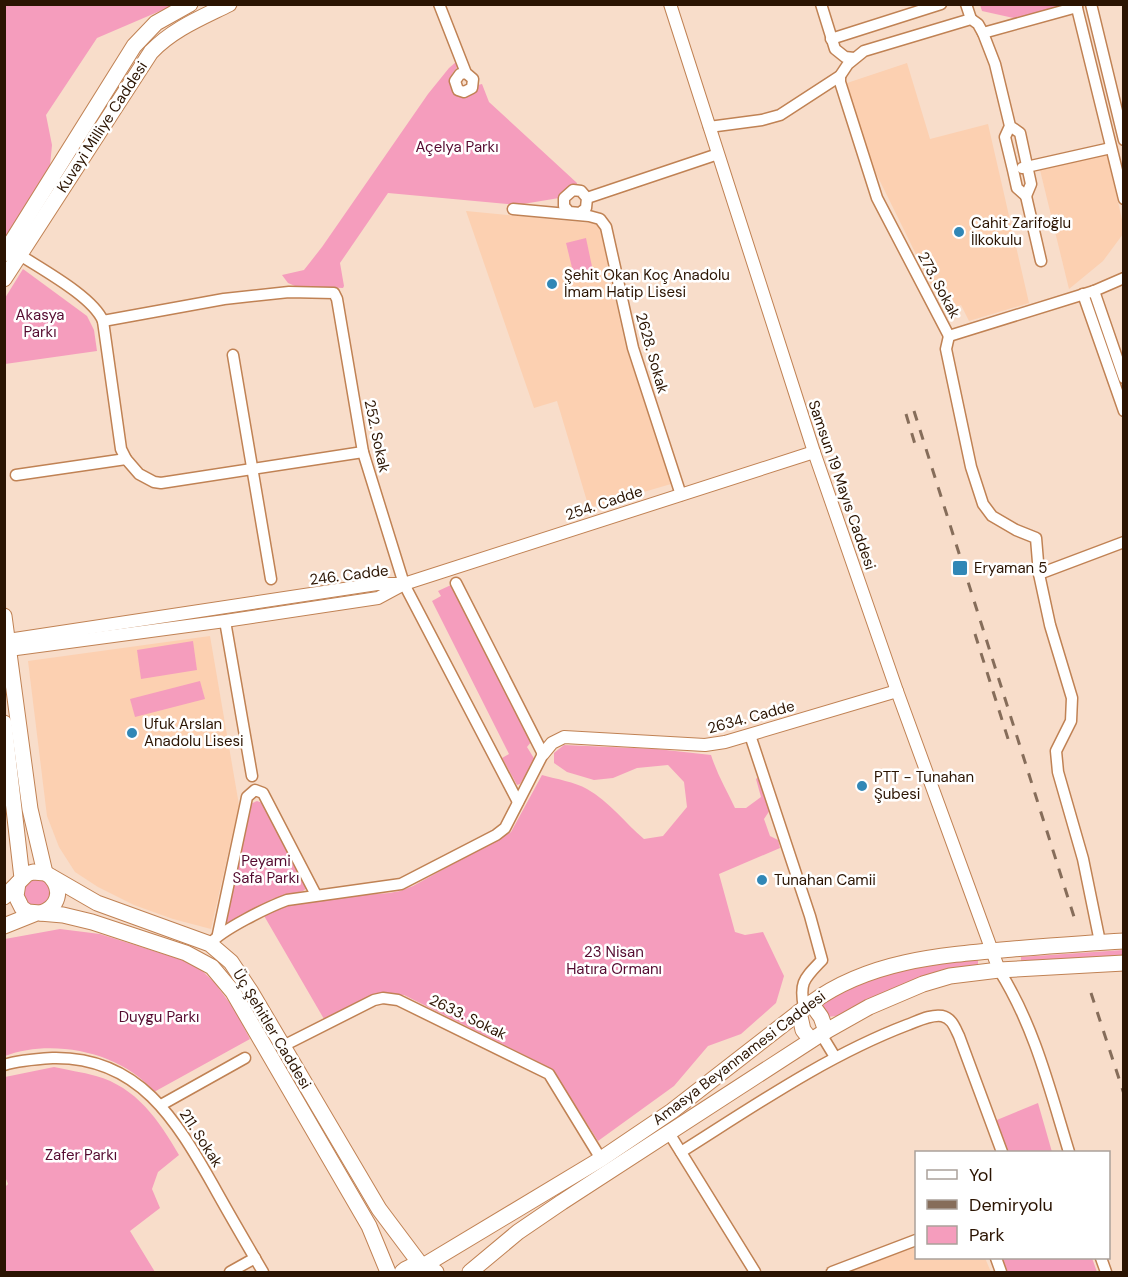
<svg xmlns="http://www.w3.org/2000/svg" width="1128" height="1277" viewBox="0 0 1128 1277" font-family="'DM Sans',sans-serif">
<rect width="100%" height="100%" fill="#f8ddca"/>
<!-- built -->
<g fill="#fcd0b1">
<polygon points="907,63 930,139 988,124 1029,303 969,321 961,305 944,311 870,161 847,83"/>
<polygon points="1107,154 1123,224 1123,234 1103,261 1069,289 1040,170"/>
<polygon points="466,211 599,224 625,344 671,484 589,508 557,401 534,408"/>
<polygon points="210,636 239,805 211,929 173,919 134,905 98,887 75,872 59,847 47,816 28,661"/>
<polygon points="916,1245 916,1258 985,1258 991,1272 847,1272"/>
</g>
<!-- green -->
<g fill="#f59dbd">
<polygon points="5,5 174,5 97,38 46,115 52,145 50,166 5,238"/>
<polygon points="980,5 1071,5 1018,19 982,11"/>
<polygon points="456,62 458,66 452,74 452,86 476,91 478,85 482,84 489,102 577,183 577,186 559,198 517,205 388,193 340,263 344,286 343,288 295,286 288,283 282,275 304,270 322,247 428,94 449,68"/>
<polygon points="586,238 594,276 575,280 566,243"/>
<polygon points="23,269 87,316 94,330 97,351 5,364 5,298"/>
<polygon points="451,585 531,742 527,747 535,760 520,784 517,785 502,758 509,754 432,601 441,596 438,591"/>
<polygon points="193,641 197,670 141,679 137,650"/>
<polygon points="200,681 205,699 135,717 130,699"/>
<path d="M564 745 657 749 711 755C717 774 727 791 735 808H746L761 797 756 779 760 776 770 810 764 819 770 836 778 840 780 848 719 874 735 932 745 935 763 932 784 976 776 1003 741 1034 708 1046 674 1086 598 1141 552 1069 404 995 378 994 324 1019 263 914 301 900 389 893 400 891 413 886 511 832 542 775C556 779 575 782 587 789 609 801 625 823 644 839L663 836 687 807 684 782 668 765 637 768 613 778 594 780 567 772 554 763V753Z"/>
<polygon points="257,801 265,804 307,888 303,891 272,899 229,924 226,923 248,805"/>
<circle cx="36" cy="892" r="14"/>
<path d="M60 929 100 934 195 964 214 982 235 1010 250 1039 154 1092C122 1052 52 1038 5 1056V939Z"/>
<polygon points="1123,950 1123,958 1021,963 1021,957"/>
<polygon points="978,959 978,965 882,994 837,1016 827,1017 821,1008 822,1004 863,980 935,962"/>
<path d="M54 1067C67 1070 82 1072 96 1076 136 1087 159 1120 179 1155L158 1172 152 1189 160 1208 130 1231 155 1272H5L4 1188 8 1184 4 1174 5 1077Z"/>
<polygon points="1038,1103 1052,1152 1004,1152 992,1122"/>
<polygon points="1001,1258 1092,1258 1097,1272 1007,1272"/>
</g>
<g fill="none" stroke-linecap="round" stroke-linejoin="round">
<defs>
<g id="minor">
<polyline points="439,4 466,73 473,79 472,88 464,92 458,90 455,81 460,74 466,73"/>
<polyline points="821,4 835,49 845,57 854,58"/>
<polyline points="966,4 971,19"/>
<polyline points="1076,4 1124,199"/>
<polyline points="1091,4 1124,140"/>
<polyline points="983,33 1077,7"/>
<polyline points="831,39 941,4"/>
<polyline points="840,76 840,82 877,198 949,336 1094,291 1124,278"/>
<polyline points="709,127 762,120 780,115 840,76 848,64 864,51 971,19 978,24 983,33 995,64 1010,126 1005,137 1013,170 1017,188 1026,196 1031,184 1020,133 1010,126"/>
<polyline points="1022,168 1111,148"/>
<polyline points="1026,196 1041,261"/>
<polyline points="587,198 586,208 580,213 569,212 564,206 564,198 573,190 581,191 587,198 718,154"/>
<polyline points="513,209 589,216 600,219 606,227 633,348 681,495"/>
<path d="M20 255C43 270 93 297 103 321L121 449 126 459 139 474 154 482 161 483 363 452"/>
<polyline points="1094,291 1124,378"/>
<polyline points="1083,294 1124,411"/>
<polyline points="103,321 224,299 289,292 334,293 337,299 363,452 404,584 518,802"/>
<polyline points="949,336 946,349 971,467 983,504 992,516 1016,530 1036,538 1039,574 1050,625 1072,698 1071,721 1056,751 1058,772 1083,859 1100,942"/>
<polyline points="233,355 271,579"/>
<polyline points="16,475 126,459"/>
<polyline points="1039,574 1124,542"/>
<polyline points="225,621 252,776"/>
<path d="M750 735 810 916 822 960C804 979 799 982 804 1008"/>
<polyline points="218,934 246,802 247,797 255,790 263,793 316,895"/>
<path d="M210 944C221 930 268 907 287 900L401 884 496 835 505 828 543 754 456 583"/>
<path d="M999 970C1034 1025 1050 1090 1069 1152"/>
<polyline points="821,1034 835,1057"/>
<polyline points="283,1046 374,1000 383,998 398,1000 549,1074 601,1159"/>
<path d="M4 1065C20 1060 38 1059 54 1058 139 1057 176 1120 213 1185 229 1214 246 1243 263 1272"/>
<polyline points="161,1105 245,1058"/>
<polyline points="669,1133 755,1272"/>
<path d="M681 1152C754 1106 826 1056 907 1025 918 1021 931 1014 942 1016 952 1018 955 1028 959 1036L1002 1152"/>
<polyline points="996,1258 1001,1272"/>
<polyline points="1101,1258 1106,1272"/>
<polyline points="230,1272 255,1258"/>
<polyline points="832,1272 916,1240"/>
</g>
<g id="tertiary">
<polyline points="670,4 814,452 897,691 999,970"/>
<polyline points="8,640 377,584 402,584"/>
<polyline points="9,650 225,621 378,598 404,584 814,452"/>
<polyline points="543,754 552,743 564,737 705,745 725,742 897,691"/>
</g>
<g id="secondary">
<polyline points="4,254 134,46 156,23 190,4"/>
<path d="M4 279 151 52C173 29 201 18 229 4"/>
<polyline points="4,616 30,809 45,873"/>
<polyline points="4,723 22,878"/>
<polyline points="18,883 16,896 22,908 28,912 63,915 92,922 186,953 212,967 233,992 369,1226 388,1272"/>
<polyline points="4,897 27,874 33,872 45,873 97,903 210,944 231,962 251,992 379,1209 421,1265"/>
<path d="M41 913C58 907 63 891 51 877"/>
<polyline points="4,926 34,914"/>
<polyline points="811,1003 821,1017 826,1031"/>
<polyline points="799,1012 803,1030 811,1040"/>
<path d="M423 1266 601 1159 672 1111 811 1003C870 960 942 955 1013 949 1050 946 1087 943 1124 941"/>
<path d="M402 1272C413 1263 425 1264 436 1272"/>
<polyline points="470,1272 518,1232 562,1202 821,1034 869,1007 923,984 950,976 999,970 1124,963"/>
</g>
</defs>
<!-- minor casing -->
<use href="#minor" stroke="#c08254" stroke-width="13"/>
<!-- tertiary casing -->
<use href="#tertiary" stroke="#c08254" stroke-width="14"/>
<!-- secondary casing -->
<use href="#secondary" stroke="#c08254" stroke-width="17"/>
<!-- minor -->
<use href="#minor" stroke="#fff" stroke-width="10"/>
<!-- tertiary -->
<use href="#tertiary" stroke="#fff" stroke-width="12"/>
<!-- secondary -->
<use href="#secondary" stroke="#fff" stroke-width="15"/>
<!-- rail -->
<g stroke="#866d5a" stroke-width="3" stroke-dasharray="10 10" stroke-linecap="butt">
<polyline points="914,411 1075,920"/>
<polyline points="906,414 917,451"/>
<polyline points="975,634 1009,742"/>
<polyline points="1091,993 1124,1094"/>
</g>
</g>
<!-- markers -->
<g fill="#3187b6" stroke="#fff" stroke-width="2">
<circle cx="959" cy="232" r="6"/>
<circle cx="552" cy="284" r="6"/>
<rect x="952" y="560" width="16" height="16" rx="3"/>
<circle cx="132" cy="733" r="6"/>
<circle cx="862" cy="786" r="6"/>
<circle cx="762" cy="880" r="6"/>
</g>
<g text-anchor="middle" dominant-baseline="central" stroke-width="5" stroke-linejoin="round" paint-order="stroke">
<!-- street labels -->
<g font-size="15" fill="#2b1402" stroke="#fff">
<text transform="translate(102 127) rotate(-57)">Kuvayi Milliye Caddesi</text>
<text transform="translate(939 285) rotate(62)">273. Sokak</text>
<text transform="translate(652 353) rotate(74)">2628. Sokak</text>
<text transform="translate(377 436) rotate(78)">252. Sokak</text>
<text transform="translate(842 485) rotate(71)">Samsun 19 Mayıs Caddesi</text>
<text transform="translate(604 503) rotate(-18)">254. Cadde</text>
<text transform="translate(349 575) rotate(-7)">246. Cadde</text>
<text transform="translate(751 717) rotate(-15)">2634. Cadde</text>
<text transform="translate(468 1017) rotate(26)">2633. Sokak</text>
<text transform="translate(272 1029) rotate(59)">Üç Şehitler Caddesi</text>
<text transform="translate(739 1058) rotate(-37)">Amasya Beyannamesi Caddesi</text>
<text transform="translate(201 1138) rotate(57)">211. Sokak</text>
</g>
<!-- park labels -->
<g font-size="15" fill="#550b30" stroke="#fff">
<text x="457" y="147">Açelya Parkı</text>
<text x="40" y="315">Akasya<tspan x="40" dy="17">Parkı</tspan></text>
<text x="266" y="861">Peyami<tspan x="266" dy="17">Safa Parkı</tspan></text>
<text x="614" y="952">23 Nisan<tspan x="614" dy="17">Hatıra Ormanı</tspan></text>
<text x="159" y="1017">Duygu Parkı</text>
<text x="81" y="1155">Zafer Parkı</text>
</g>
<!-- poi labels -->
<g font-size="15" fill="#2b1402" stroke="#fff" text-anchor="start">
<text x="971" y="223">Cahit Zarifoğlu<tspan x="971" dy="17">İlkokulu</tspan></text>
<text x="564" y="275">Şehit Okan Koç Anadolu<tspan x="564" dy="17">İmam Hatip Lisesi</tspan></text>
<text x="974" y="568">Eryaman 5</text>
<text x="144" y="724">Ufuk Arslan<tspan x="144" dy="17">Anadolu Lisesi</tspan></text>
<text x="874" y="777">PTT - Tunahan<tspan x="874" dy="17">Şubesi</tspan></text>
<text x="774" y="880">Tunahan Camii</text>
</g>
</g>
<!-- border -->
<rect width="1128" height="1277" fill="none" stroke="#2b1402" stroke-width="12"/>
<!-- legend -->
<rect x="915" y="1151" width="195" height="108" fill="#ffffff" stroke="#aaa19a" stroke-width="1.5"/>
<rect x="927" y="1170" width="30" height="9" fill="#ffffff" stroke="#aaa19a" stroke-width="1.5"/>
<text x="969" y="1181" font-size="18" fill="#2b1402">Yol</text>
<rect x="927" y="1200" width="30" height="9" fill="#866d5a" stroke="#aaa19a" stroke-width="1.5"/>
<text x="969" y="1211" font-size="18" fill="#2b1402">Demiryolu</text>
<rect x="927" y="1226" width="30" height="18" fill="#f59dbd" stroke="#aaa19a" stroke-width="1.5"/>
<text x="969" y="1241" font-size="18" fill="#2b1402">Park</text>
</svg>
